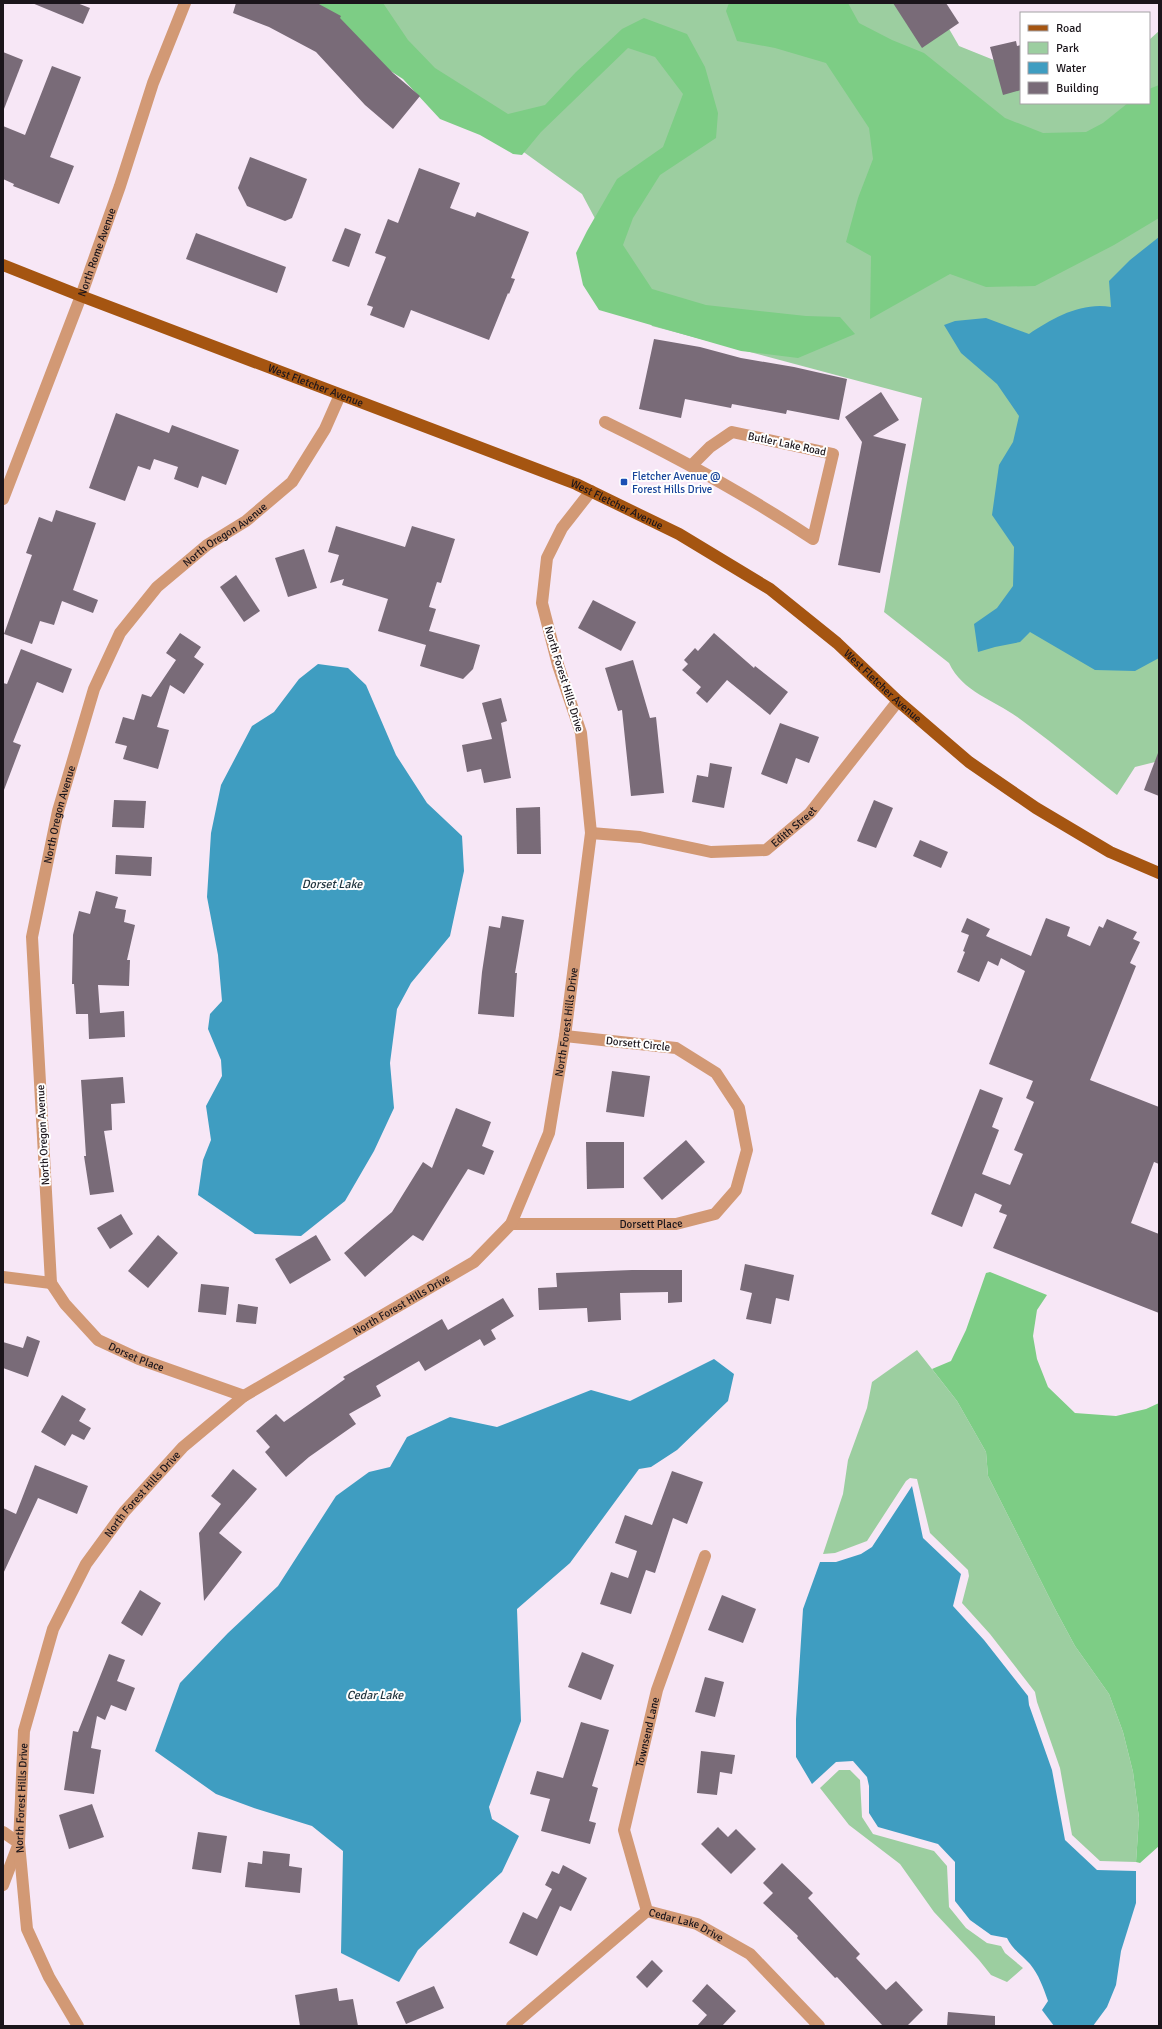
<svg xmlns="http://www.w3.org/2000/svg" width="1162" height="2029" viewBox="0 0 1162 2029" font-family="Signika,sans-serif">
<rect width="100%" height="100%" fill="#f7e7f6"/>
<!-- green -->
<g fill="#9ccea0">
<path d="M317 3H934L959 46 1021 71V103H1149V40L1159 31V761L1135 767 1117 795C1084 769 1053 743 1020 719 995 700 963 693 949 663L884 612 922 398 652 326 582 194Z"/>
<polygon points="917,1350 957,1401 986,1452 988,1476 1054,1607 1075,1646 1109,1694 1123,1732 1133,1772 1139,1818 1136,1862 1100,1861 1072,1835 1060,1768 1037,1702 1035,1692 990,1634 962,1603 969,1576 968,1570 930,1533 917,1479 910,1478 906,1481 867,1541 835,1553 823,1554 843,1494 848,1460 867,1408 872,1382"/>
<polygon points="839,1770 850,1770 860,1780 862,1817 873,1834 934,1851 947,1866 949,1907 966,1928 987,1943 1001,1946 1005,1953 1023,1968 1007,1982 991,1975 979,1960 934,1912 900,1864 849,1825 820,1788"/>
</g>
<!-- forest -->
<g fill="#7dcd85">
<polygon points="285,3 383,3 408,40 435,68 508,114 545,105 576,72 622,29 644,18 687,34 705,67 718,113 716,138 660,175 633,218 623,245 652,289 706,305 806,316 840,317 855,334 798,358 741,351 599,310 583,285 576,253 587,231 617,179 663,147 683,94 655,57 628,48 541,132 522,155 513,154 480,135 440,119 403,79"/>
<polygon points="729,3 848,3 859,23 892,40 924,53 1005,118 1043,133 1086,132 1103,123 1128,103 1149,103 1149,89 1159,85 1159,218 1114,245 1035,286 986,287 950,274 870,319 871,256 846,242 858,198 873,159 869,128 826,63 775,48 737,41 726,11"/>
<polygon points="990,1272 1047,1295 1037,1310 1033,1336 1037,1359 1048,1387 1075,1413 1116,1416 1146,1409 1159,1403 1159,1846 1140,1863 1136,1862 1139,1818 1133,1772 1123,1732 1109,1694 1075,1646 1054,1607 988,1476 986,1452 957,1401 932,1369 951,1361 966,1330 986,1273"/>
</g>
<!-- water -->
<g fill="#3f9dc1">
<path d="M1159 237V658L1135 671 1095 670 1030 632 1020 642 995 647 978 652 974 624 997 608 1013 586 1014 547 992 515 999 465 1013 442 1019 416 997 384 961 353 944 325 955 321 986 318 1029 334C1053 318 1081 302 1111 307L1109 281 1130 260Z"/>
<polygon points="318,664 348,668 366,685 396,755 427,803 462,836 464,871 450,936 411,983 397,1009 390,1063 394,1108 374,1151 345,1201 301,1236 255,1234 198,1195 203,1160 211,1140 206,1106 222,1076 221,1060 208,1029 210,1014 222,1001 218,955 207,897 211,833 221,785 252,726 274,712 299,679"/>
<polygon points="714,1359 734,1374 728,1401 677,1450 651,1467 639,1469 570,1563 517,1609 521,1721 489,1807 492,1819 519,1836 502,1872 418,1950 399,1982 341,1953 343,1851 312,1826 257,1809 216,1794 155,1751 180,1683 228,1633 278,1586 336,1496 369,1472 390,1467 407,1437 450,1417 497,1427 591,1390 630,1401"/>
<path d="M912 1486 923 1538 961 1574 953 1606 984 1640 1028 1696 1029 1705 1052 1770 1065 1840 1097 1870 1136 1871V1903L1121 1951 1116 1985 1107 2007 1093 2026H1054L1042 2010 1048 2001C1043 1987 1039 1975 1030 1964 1022 1955 1012 1949 1007 1938L991 1935 970 1920 955 1901V1862L938 1844 878 1827 869 1813V1786L867 1777 853 1761 836 1762 812 1784 796 1757V1719L803 1609 820 1562H836L861 1554 872 1547Z"/>
</g>
<!-- building -->
<g fill="#796b78">
<polygon points="32,3 77,3 90,8 83,24"/>
<polygon points="236,3 317,3 341,16 340,18 393,73 420,96 393,129 365,105 316,52 269,27 233,13"/>
<polygon points="893,3 946,3 959,23 922,48"/>
<polygon points="1016,41 1017,46 1021,45 1021,90 1003,95 990,47"/>
<polygon points="3,52 23,60 4,109 3,109"/>
<polygon points="52,66 81,77 50,157 74,166 59,204 13,186 14,184 3,179 3,126 25,135"/>
<polygon points="250,157 307,179 292,218 285,221 247,206 238,188"/>
<polygon points="419,168 460,183 450,208 475,217 477,212 529,232 511,278 515,279 509,294 508,293 489,340 411,310 404,328 370,315 373,307 367,305 386,257 375,253 388,219 398,223"/>
<polygon points="345,228 361,234 349,267 332,261"/>
<polygon points="196,233 286,267 277,293 186,259"/>
<polygon points="654,339 700,347 741,358 794,367 847,379 839,420 787,410 786,414 732,404 731,408 685,399 681,418 639,409"/>
<polygon points="881,392 899,420 873,436 906,444 880,573 838,565 862,442 845,417"/>
<polygon points="116,413 169,433 172,425 239,450 226,485 202,476 198,488 174,479 178,467 154,459 150,470 138,466 125,501 89,488"/>
<polygon points="56,510 96,523 73,590 98,600 93,613 62,601 54,625 40,621 32,644 4,634 32,555 26,553 39,517 52,522"/>
<polygon points="336,526 405,547 412,526 455,539 441,583 437,582 429,607 436,609 429,631 480,645 473,669 463,679 420,666 426,645 378,631 388,599 342,585 344,579 330,583 339,555 328,552"/>
<polygon points="304,549 317,588 288,597 275,558"/>
<polygon points="236,575 260,611 244,622 220,587"/>
<polygon points="593,600 636,622 621,651 578,628"/>
<polygon points="180,633 201,647 194,657 204,664 184,694 170,685 157,727 169,730 158,769 123,759 127,746 115,743 123,717 134,720 142,694 151,697 176,660 166,653"/>
<polygon points="714,633 754,668 755,666 788,692 770,715 727,680 707,703 696,693 701,687 682,670 688,664 684,660 695,648 698,651"/>
<polygon points="21,649 72,669 63,693 37,682 13,742 21,745 4,790 3,683 7,684"/>
<polygon points="633,660 650,718 656,717 664,793 631,796 622,710 618,711 605,668"/>
<polygon points="501,698 507,721 501,723 511,778 484,783 481,769 467,772 462,745 492,739 482,703"/>
<polygon points="780,723 819,737 809,763 796,758 787,784 761,774"/>
<polygon points="1158,753 1159,753 1159,796 1144,790"/>
<polygon points="710,763 732,767 724,808 692,802 697,775 708,777"/>
<polygon points="114,800 146,801 144,828 112,827"/>
<polygon points="874,800 893,808 876,848 857,841"/>
<polygon points="540,807 541,854 517,854 516,808"/>
<polygon points="920,840 948,852 941,868 913,856"/>
<polygon points="116,855 152,857 151,876 115,874"/>
<polygon points="96,891 118,897 115,908 126,910 124,922 135,925 127,960 130,960 129,986 98,985 100,1013 124,1011 125,1037 89,1039 88,1014 76,1014 74,984 72,984 73,935 79,911 90,914"/>
<polygon points="502,916 524,920 515,973 517,973 514,1017 478,1014 482,972 489,926 500,928"/>
<polygon points="967,918 990,929 986,936 1031,956 1046,918 1070,927 1067,936 1090,946 1099,926 1103,928 1107,919 1137,932 1133,939 1140,942 1130,963 1136,966 1090,1080 1159,1107 1159,1164 1154,1162 1131,1223 1159,1234 1159,1313 993,1248 1007,1215 999,1212 1002,1205 975,1193 962,1227 931,1214 980,1089 1003,1098 992,1127 999,1130 982,1174 1010,1185 1023,1154 1014,1150 1034,1102 1026,1098 1033,1081 989,1064 1025,971 1001,958 998,966 988,961 979,982 957,972 965,952 963,951 969,935 961,932"/>
<polygon points="612,1071 650,1076 644,1117 606,1112"/>
<polygon points="123,1077 125,1103 111,1104 112,1130 104,1131 114,1192 90,1195 84,1156 86,1156 81,1080"/>
<polygon points="456,1108 491,1122 482,1146 494,1151 484,1175 468,1169 423,1241 413,1235 365,1277 344,1253 392,1212 423,1162 432,1168"/>
<polygon points="686,1140 705,1162 662,1200 643,1178"/>
<polygon points="586,1142 624,1142 624,1188 587,1189"/>
<polygon points="121,1214 133,1234 110,1249 97,1228"/>
<polygon points="158,1235 178,1253 148,1288 128,1271"/>
<polygon points="316,1235 331,1260 290,1284 275,1259"/>
<polygon points="745,1264 794,1275 789,1301 776,1298 771,1324 746,1319 752,1293 740,1290"/>
<polygon points="632,1270 682,1270 682,1302 668,1303 668,1292 620,1293 621,1320 588,1322 587,1308 539,1310 538,1288 557,1287 556,1273"/>
<polygon points="201,1284 229,1287 226,1315 198,1312"/>
<polygon points="503,1298 514,1316 491,1330 496,1339 484,1346 480,1339 425,1371 419,1361 376,1386 381,1396 349,1414 356,1424 309,1457 286,1477 265,1452 270,1447 256,1431 276,1414 284,1422 345,1379 343,1377 442,1319 448,1330"/>
<polygon points="238,1304 258,1307 256,1324 236,1322"/>
<polygon points="27,1336 40,1341 28,1377 3,1368 3,1342 23,1348"/>
<polygon points="62,1395 86,1409 79,1421 91,1428 84,1440 72,1434 65,1446 41,1432"/>
<polygon points="35,1465 88,1486 77,1514 38,1498 3,1574 3,1508 16,1514"/>
<polygon points="233,1469 257,1489 219,1533 242,1552 204,1601 199,1533 221,1504 211,1496"/>
<polygon points="672,1471 703,1482 687,1524 673,1518 655,1573 646,1570 631,1614 600,1604 611,1572 628,1578 637,1551 615,1543 625,1515 652,1525"/>
<polygon points="140,1590 161,1603 142,1636 121,1623"/>
<polygon points="722,1595 756,1609 743,1643 708,1630"/>
<polygon points="582,1652 614,1665 601,1700 568,1687"/>
<polygon points="109,1654 125,1660 117,1681 135,1688 126,1711 111,1705 105,1720 97,1716 91,1748 101,1750 94,1794 64,1790 73,1731 78,1732"/>
<polygon points="705,1677 724,1682 715,1717 695,1712"/>
<polygon points="581,1722 609,1730 592,1786 598,1788 589,1821 596,1823 590,1844 541,1831 550,1799 530,1794 537,1771 563,1778"/>
<polygon points="701,1751 735,1755 732,1774 720,1772 717,1795 697,1793"/>
<polygon points="92,1804 104,1837 69,1849 59,1815"/>
<polygon points="718,1827 728,1837 736,1829 756,1849 731,1874 701,1844"/>
<polygon points="198,1832 227,1836 221,1873 192,1869"/>
<polygon points="263,1851 290,1854 289,1866 302,1868 300,1893 245,1887 248,1862 262,1864"/>
<polygon points="782,1863 813,1893 808,1898 860,1954 856,1958 886,1990 896,1981 923,2010 907,2026 883,2026 837,1977 835,1978 797,1938 798,1936 763,1903 773,1893 763,1883"/>
<polygon points="563,1865 587,1878 571,1911 560,1906 537,1956 509,1943 523,1912 537,1919 552,1889 545,1885 552,1871 559,1874"/>
<polygon points="652,1960 663,1971 647,1988 636,1977"/>
<polygon points="707,1984 736,2011 722,2026 697,2026 707,2015 692,2001"/>
<polygon points="434,1986 444,2008 406,2024 396,2002"/>
<polygon points="337,1988 339,2001 353,1999 358,2026 300,2026 295,1995"/>
<polygon points="948,2012 995,2016 995,2026 947,2026"/>
</g>
<g fill="none" stroke-linecap="round" stroke-linejoin="round">
<!-- minor -->
<g stroke="#d29975" stroke-width="12">
<path d="M605 422C677 457 747 495 813 539L833 454 732 432 710 447 692 465"/>
<path id="s1" d="M3 499 81 296 120 186 153 83 185 3"/>
<path id="s2" d="M591 833 640 837 711 852 766 850 810 813 898 701"/>
<path id="s3" d="M511 1224H676L715 1214 736 1190 747 1150 739 1108 716 1073 676 1048 565 1036"/>
<polyline points="3,1277 51,1283"/>
<path id="s4" d="M51 1283 32 937 58 811 94 689 120 633 157 587 207 545 246 521 292 482 325 429 340 395"/>
<path id="s5" d="M51 1283 65 1304 98 1340 139 1359 244 1396"/>
<polyline points="3,1832 19,1843 3,1885"/>
<path id="s6" d="M647 1911 624 1830 657 1690 705 1556"/>
<path id="s7" d="M78 2026 49 1977 27 1929 19 1843 24 1731 53 1629 86 1564 124 1512 183 1447 244 1396 474 1262 511 1224 549 1133 565 1036 591 833 581 733 558 665 542 603 547 558 562 528 591 491"/>
<path id="s8" d="M512 2026 647 1911 697 1924 750 1954 819 2026"/>
</g>
<!-- major -->
<path stroke="#a55511" stroke-width="12" id="s9" d="M3 265 81 296 576 484 679 534 770 589 837 643 898 701 969 762 1036 808 1110 852 1159 873"/>
</g>
<!-- markers -->
<rect fill="#1a4fb4" stroke="#fff" stroke-width="1.5" x="620" y="478" width="8" height="8" rx="2"/>
<g text-anchor="middle" dominant-baseline="central" stroke-width="4" stroke-linejoin="round" paint-order="stroke">
<!-- street labels -->
<g font-size="11" fill="#1b151b" stroke="#fff">
<text stroke="none"><textPath href="#s1" startOffset="264">North Rome Avenue</textPath></text>
<text stroke="none"><textPath href="#s9" startOffset="335">West Fletcher Avenue</textPath></text>
<text transform="translate(787 444) rotate(12)">Butler Lake Road</text>
<text stroke="none"><textPath href="#s9" startOffset="659">West Fletcher Avenue</textPath></text>
<text stroke="none"><textPath href="#s4" startOffset="809">North Oregon Avenue</textPath></text>
<text transform="translate(564 679) rotate(73)">North Forest Hills Drive</text>
<text stroke="none"><textPath href="#s9" startOffset="983">West Fletcher Avenue</textPath></text>
<text stroke="none"><textPath href="#s4" startOffset="472">North Oregon Avenue</textPath></text>
<text stroke="none"><textPath href="#s2" startOffset="213">Edith Street</textPath></text>
<text stroke="none"><textPath href="#s7" startOffset="1249">North Forest Hills Drive</textPath></text>
<text transform="translate(638 1044) rotate(6)">Dorsett Circle</text>
<text transform="translate(43 1135) rotate(-93)">North Oregon Avenue</text>
<text stroke="none"><textPath href="#s3" startOffset="140">Dorsett Place</textPath></text>
<text stroke="none"><textPath href="#s7" startOffset="901">North Forest Hills Drive</textPath></text>
<text stroke="none"><textPath href="#s5" startOffset="116">Dorset Place</textPath></text>
<text stroke="none"><textPath href="#s7" startOffset="577">North Forest Hills Drive</textPath></text>
<text stroke="none"><textPath href="#s6" startOffset="185">Townsend Lane</textPath></text>
<text stroke="none"><textPath href="#s7" startOffset="241">North Forest Hills Drive</textPath></text>
<text stroke="none"><textPath href="#s8" startOffset="219">Cedar Lake Drive</textPath></text>
</g>
<!-- transit labels -->
<g font-size="11" fill="#164399" stroke="#fff" text-anchor="start">
<text x="632" y="476">Fletcher Avenue @<tspan x="632" dy="13">Forest Hills Drive</tspan></text>
</g>
<!-- water labels -->
<g font-size="12" font-style="italic" fill="#1d323c" stroke="#fff">
<text x="332" y="884">Dorset Lake</text>
<text x="375" y="1695">Cedar Lake</text>
</g>
</g>
<!-- border -->
<rect width="1162" height="2029" fill="none" stroke="#1b151b" stroke-width="8"/>
<!-- legend -->
<rect x="1020" y="12" width="130" height="92" fill="#ffffff" stroke="#a4a1a4"/>
<rect x="1028" y="25" width="20" height="6" fill="#a55511" stroke="#a4a1a4"/>
<text x="1056" y="32" font-size="12" fill="#1b151b">Road</text>
<rect x="1028" y="42" width="20" height="12" fill="#9ccea0" stroke="#a4a1a4"/>
<text x="1056" y="52" font-size="12" fill="#1b151b">Park</text>
<rect x="1028" y="62" width="20" height="12" fill="#3f9dc1" stroke="#a4a1a4"/>
<text x="1056" y="72" font-size="12" fill="#1b151b">Water</text>
<rect x="1028" y="82" width="20" height="12" fill="#796b78" stroke="#a4a1a4"/>
<text x="1056" y="92" font-size="12" fill="#1b151b">Building</text>
</svg>
